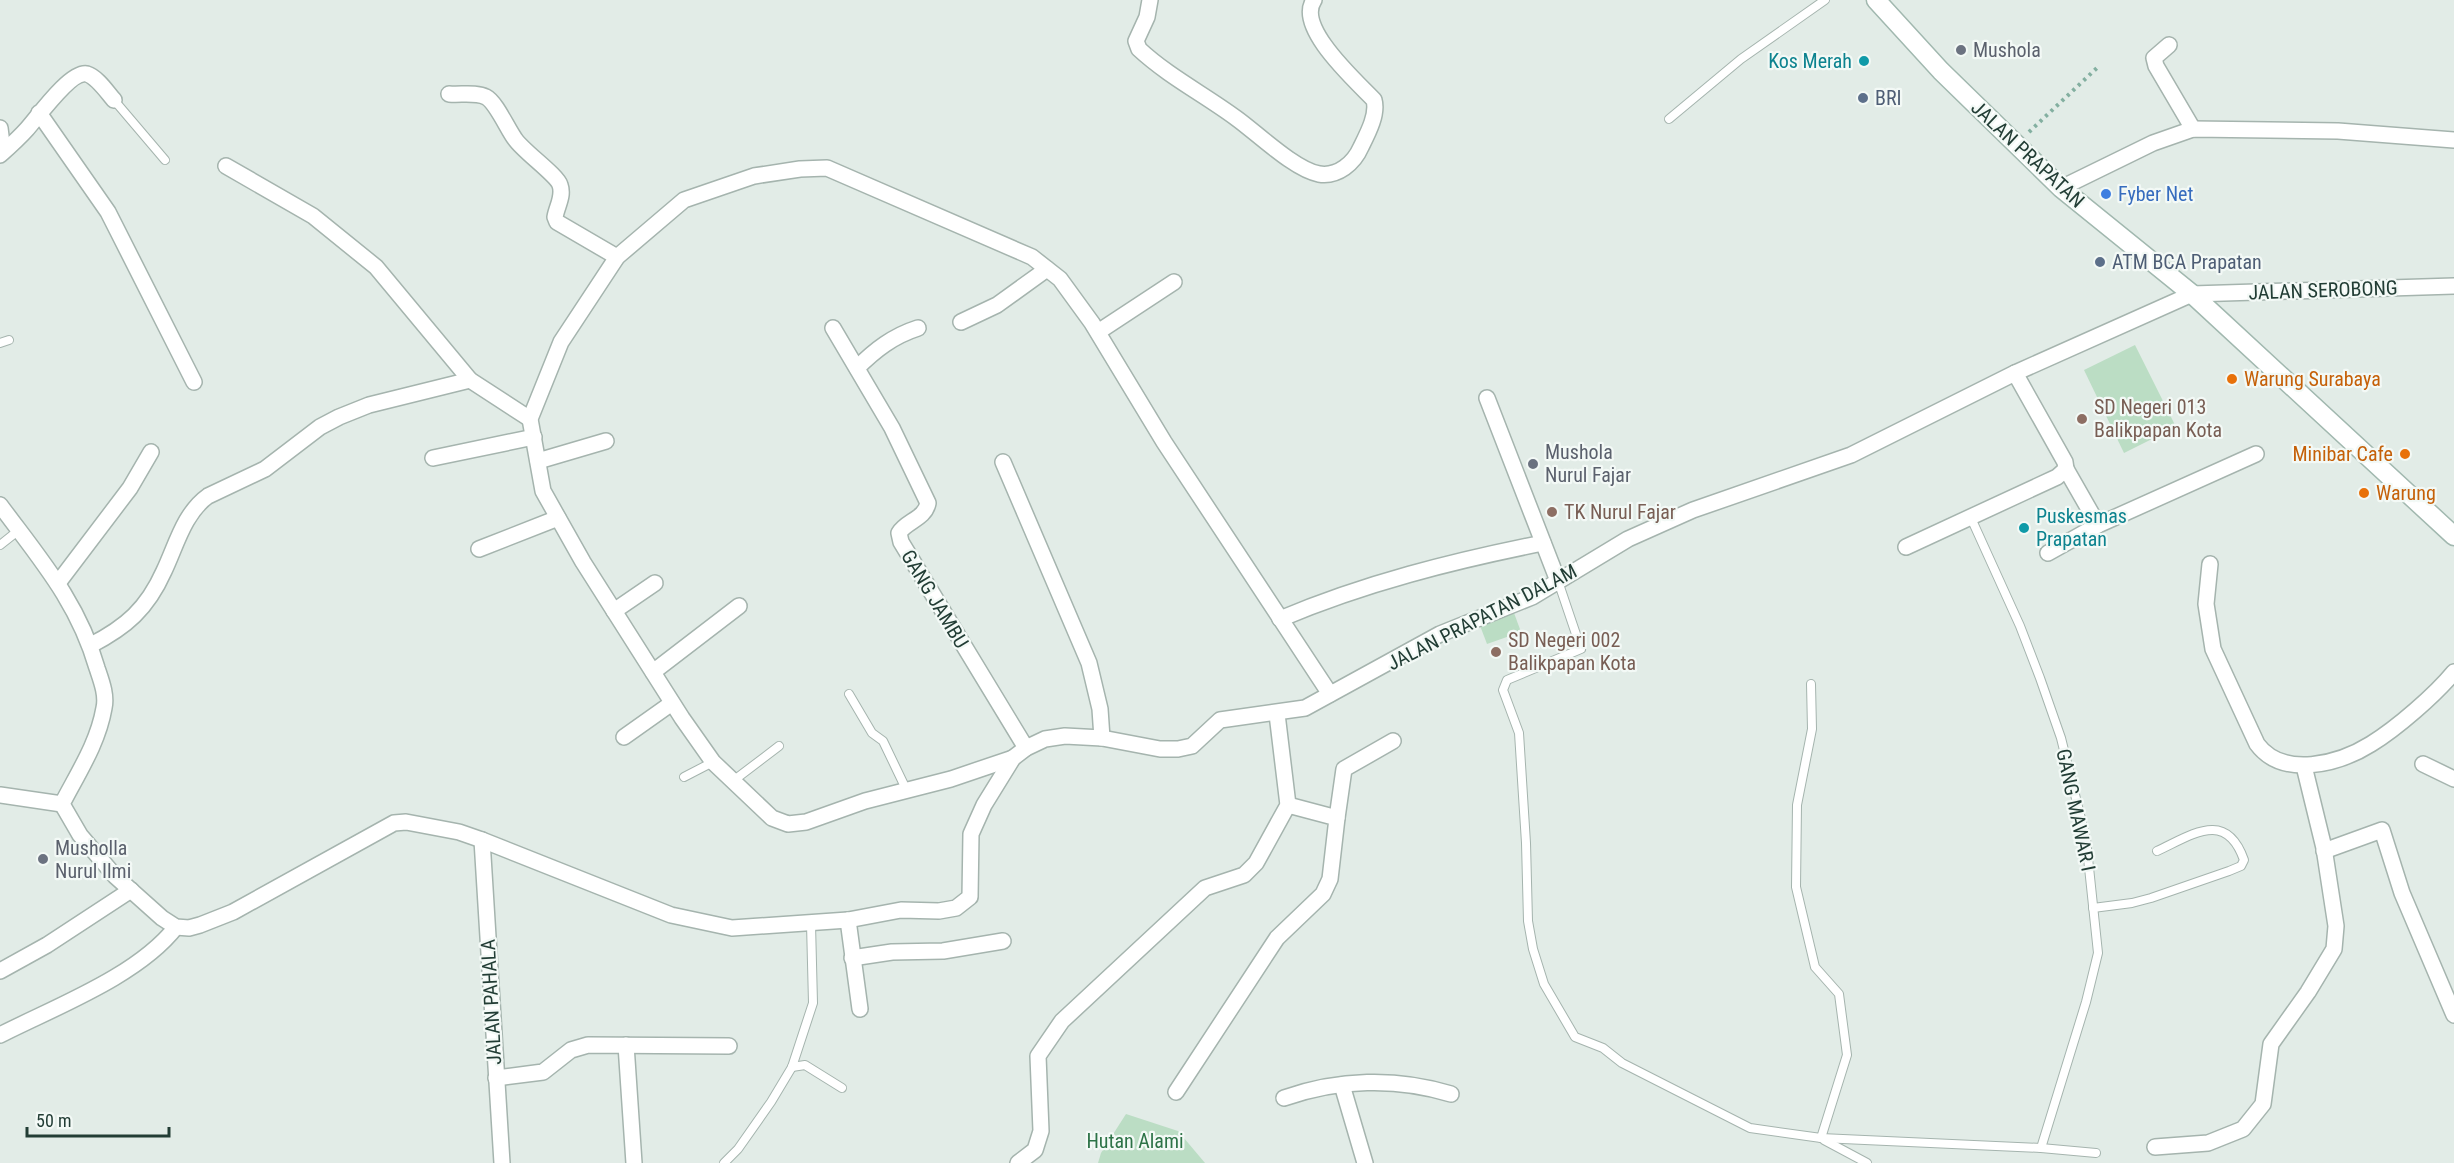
<svg xmlns="http://www.w3.org/2000/svg" width="2454" height="1163" viewBox="0 0 2454 1163" font-family="'Roboto Condensed',sans-serif">
<rect width="100%" height="100%" fill="#e2ece7"/>
<!-- green -->
<g fill="#bbddc4">
<polygon points="2135,345 2176,427 2124,453 2084,370"/>
<polygon points="1510,602 1521,632 1487,644 1476,615"/>
<polygon points="1126,1114 1178,1131 1205,1163 1098,1163 1101,1153"/>
</g>
<g fill="none" stroke-linecap="round" stroke-linejoin="round">
<defs>
<g id="lane">
<polyline points="114,100 165,160"/>
<polyline points="1669,119 1741,59 1825,0"/>
<polyline points="0,343 9,340"/>
<polyline points="1971,518 2020,626 2040,678 2061,738 2086,839 2098,953 2086,1002 2041,1148"/>
<polyline points="0,545 19,530"/>
<polyline points="1558,581 1581,649 1507,680 1503,690 1519,733 1526,843 1528,921 1533,949 1544,984 1575,1037 1603,1048 1622,1063 1750,1128 1821,1138 2041,1148 2096,1153"/>
<polyline points="1811,684 1812,729 1797,805 1796,887 1815,967 1839,994 1847,1055 1821,1138"/>
<polyline points="849,694 872,733 883,741 907,791"/>
<polyline points="684,777 713,762"/>
<polyline points="733,781 779,746"/>
<path d="M2093 908 2132 903 2151 898 2229 871 2241 866 2244 860C2226 809 2192 835 2157 851"/>
<polyline points="792,1067 805,1065 842,1088"/>
<polyline points="1824,1140 1867,1163"/>
<polyline points="724,1163 738,1149 771,1102 792,1067 813,1003 811,924"/>
</g>
<g id="street">
<path d="M1150 0 1147 17 1136 41 1139 49C1168 76 1205 95 1236 118 1257 133 1295 170 1319 174 1338 177 1354 163 1361 147 1368 133 1378 114 1374 100 1356 81 1295 27 1314 0"/>
<polyline points="2169,45 2154,58 2156,66 2193,129"/>
<path d="M449 94C461 95 476 92 486 97 496 102 508 130 515 139 524 152 557 175 560 185 564 196 557 206 555 217L557 222 617 257"/>
<polyline points="39,113 108,212 194,382"/>
<polyline points="0,128 3,152"/>
<path d="M0 155C9 147 19 138 27 129 37 118 71 70 87 74 97 77 107 92 114 100"/>
<polyline points="226,166 313,216 376,267 470,380 530,419"/>
<polyline points="2061,188 2153,143 2193,129 2338,131 2454,140"/>
<polyline points="961,322 997,305 1047,269"/>
<path d="M833 328 892 428 928 503C925 519 906 521 899 533L901 542 1026 748"/>
<polyline points="1098,332 1174,282"/>
<path d="M857 368C875 350 893 336 918 328"/>
<polyline points="1487,398 1558,581"/>
<polyline points="433,458 534,437"/>
<polyline points="538,461 606,441"/>
<polyline points="1003,462 1089,663 1100,709 1102,738"/>
<polyline points="2066,469 2098,525"/>
<path d="M0 505C40 559 78 602 97 668 101 680 107 695 104 708 98 743 78 773 62 804L80 835 115 876 162 918 176 927 189 928 200 925 233 912 394 823 406 822 422 825 459 832 482 840 671 915 732 928 848 920 901 910 939 911 956 908 970 897 971 834 984 805 1013 758 1026 748 1045 739 1065 736 1102 738 1160 749H1178L1192 746 1220 720 1305 708 1440 634 1532 597 1628 539 1693 510 1851 455 2015 373 2192 294 2454 286"/>
<polyline points="1906,547 2057,477 2066,469 2065,462 2015,373"/>
<polyline points="479,549 558,518"/>
<polyline points="2048,553 2098,525 2256,454"/>
<path d="M2210 564 2206 604 2213 649 2257 744C2283 779 2339 764 2371 744 2397 728 2435 695 2454 672"/>
<polyline points="58,583 130,488 151,452"/>
<polyline points="614,611 655,583"/>
<path d="M1280 619C1365 583 1453 561 1543 543"/>
<path d="M91 645C126 627 147 609 164 571 176 546 184 513 208 496L265 469 320 427 339 417 369 405 470 380"/>
<polyline points="653,672 739,606"/>
<polyline points="624,737 672,703"/>
<polyline points="1013,758 951,779 865,801 806,822 788,824 772,818 713,762 682,718 583,562 543,491 530,419 561,342 617,257 684,200 754,176 800,169 827,168 1032,257 1060,279 1092,323 1164,442 1330,694"/>
<polyline points="2423,764 2454,779"/>
<polyline points="0,795 62,804"/>
<polyline points="1337,818 1344,769 1393,741"/>
<polyline points="482,840 502,1163"/>
<polyline points="2324,851 2382,830 2402,893 2454,1015"/>
<polyline points="848,920 860,1009"/>
<polyline points="852,958 892,952 943,951 1003,941"/>
<polyline points="0,971 47,945 131,890"/>
<path d="M0 1035C55 1007 138 976 176 927"/>
<polyline points="626,1045 634,1163"/>
<polyline points="496,1078 543,1072 571,1050 588,1045 729,1046"/>
<polyline points="1342,1085 1365,1163"/>
<polyline points="1176,1092 1277,938 1323,894 1330,879 1337,818 1288,805"/>
<path d="M1284 1098C1338 1079 1396 1077 1451 1094"/>
<polyline points="2155,1147 2208,1143 2243,1129 2263,1104 2271,1044 2308,992 2334,949 2336,926 2324,848 2304,766"/>
<polyline points="1018,1163 1035,1150 1041,1131 1038,1056 1062,1021 1205,888 1244,875 1256,863 1288,805 1277,714"/>
</g>
<polyline id="secondary" points="1876,0 1941,71 2061,188 2192,294 2454,536"/>
</defs>
<!-- lane casing -->
<use href="#lane" stroke="#a5b4ae" stroke-width="10"/>
<!-- street casing -->
<use href="#street" stroke="#a5b4ae" stroke-width="18"/>
<!-- secondary casing -->
<use href="#secondary" stroke="#a1b8af" stroke-width="21"/>
<!-- path -->
<polyline stroke="#83afa0" stroke-width="4" stroke-dasharray="3 4.5" stroke-linecap="butt" points="2029,132 2099,66"/>
<!-- lane -->
<use href="#lane" stroke="#fff" stroke-width="8"/>
<!-- street -->
<use href="#street" stroke="#fff" stroke-width="15"/>
<!-- secondary -->
<use href="#secondary" stroke="#fff" stroke-width="18"/>
</g>
<!-- markers -->
<g fill="#6b7280" stroke="#f3f9f6" stroke-width="2">
<circle cx="1961" cy="50" r="6"/>
<circle cx="1533" cy="464" r="6"/>
<circle cx="43" cy="859" r="6"/>
</g>
<g fill="#0f9aa8" stroke="#f3f9f6" stroke-width="2">
<circle cx="1864" cy="61" r="6"/>
<circle cx="2024" cy="528" r="6"/>
</g>
<g fill="#5c6f8a" stroke="#f3f9f6" stroke-width="2">
<circle cx="1863" cy="98" r="6"/>
<circle cx="2100" cy="262" r="6"/>
</g>
<circle fill="#3f7fe0" stroke="#f3f9f6" stroke-width="2" cx="2106" cy="194" r="6"/>
<g fill="#e8710a" stroke="#f3f9f6" stroke-width="2">
<circle cx="2232" cy="379" r="6"/>
<circle cx="2405" cy="454" r="6"/>
<circle cx="2364" cy="493" r="6"/>
</g>
<g fill="#8d6e63" stroke="#f3f9f6" stroke-width="2">
<circle cx="2082" cy="419" r="6"/>
<circle cx="1552" cy="512" r="6"/>
<circle cx="1496" cy="652" r="6"/>
</g>
<g text-anchor="middle" dominant-baseline="central" stroke-width="4.5" stroke-linejoin="round" paint-order="stroke">
<!-- worship labels -->
<g font-size="20" fill="#5b616d" stroke="#f3f9f6" text-anchor="start">
<text x="1973" y="50">Mushola</text>
<text x="1545" y="452">Mushola<tspan x="1545" dy="23">Nurul Fajar</tspan></text>
<text x="55" y="848">Musholla<tspan x="55" dy="23">Nurul Ilmi</tspan></text>
</g>
<!-- culture labels -->
<g font-size="20" fill="#0d838f" stroke="#f3f9f6" text-anchor="end">
<text x="1852" y="61">Kos Merah</text>
<text x="2036" y="516" text-anchor="start">Puskesmas<tspan x="2036" dy="23">Prapatan</tspan></text>
</g>
<!-- service labels -->
<g font-size="20" fill="#4e5e75" stroke="#f3f9f6" text-anchor="start">
<text x="1875" y="98">BRI</text>
<text x="2112" y="262">ATM BCA Prapatan</text>
</g>
<!-- street labels -->
<g font-size="20" fill="#223d35" stroke="#f3f9f6">
<text transform="translate(2028 154) rotate(43)">JALAN PRAPATAN</text>
<text transform="translate(2323 290) rotate(-2)">JALAN SEROBONG</text>
<text transform="translate(935 599) rotate(59)">GANG JAMBU</text>
<text transform="translate(1482 617) rotate(-27)">JALAN PRAPATAN DALAM</text>
<text transform="translate(2076 810) rotate(78)">GANG MAWAR I</text>
<text transform="translate(491 1002) rotate(-93)">JALAN PAHALA</text>
</g>
<!-- shop labels -->
<g font-size="20" fill="#366cbe" stroke="#f3f9f6" text-anchor="start">
<text x="2118" y="194">Fyber Net</text>
</g>
<!-- food labels -->
<g font-size="20" fill="#c56008" stroke="#f3f9f6" text-anchor="start">
<text x="2244" y="379">Warung Surabaya</text>
<text x="2393" y="454" text-anchor="end">Minibar Cafe</text>
<text x="2376" y="493">Warung</text>
</g>
<!-- education labels -->
<g font-size="20" fill="#785e54" stroke="#f3f9f6" text-anchor="start">
<text x="2094" y="407">SD Negeri 013<tspan x="2094" dy="23">Balikpapan Kota</tspan></text>
<text x="1564" y="512">TK Nurul Fajar</text>
<text x="1508" y="640">SD Negeri 002<tspan x="1508" dy="23">Balikpapan Kota</tspan></text>
</g>
<!-- park labels -->
<g font-size="20" fill="#2d7347" stroke="#f3f9f6">
<text x="1135" y="1141">Hutan Alami</text>
</g>
</g>
<!-- scale -->
<path d="M27 1127v9h142v-9" fill="none" stroke="#223d35" stroke-width="3"/>
<text x="36" y="1127" font-size="18" fill="#223d35" stroke="#f3f9f6" stroke-width="4.5" paint-order="stroke">50 m</text>
</svg>
